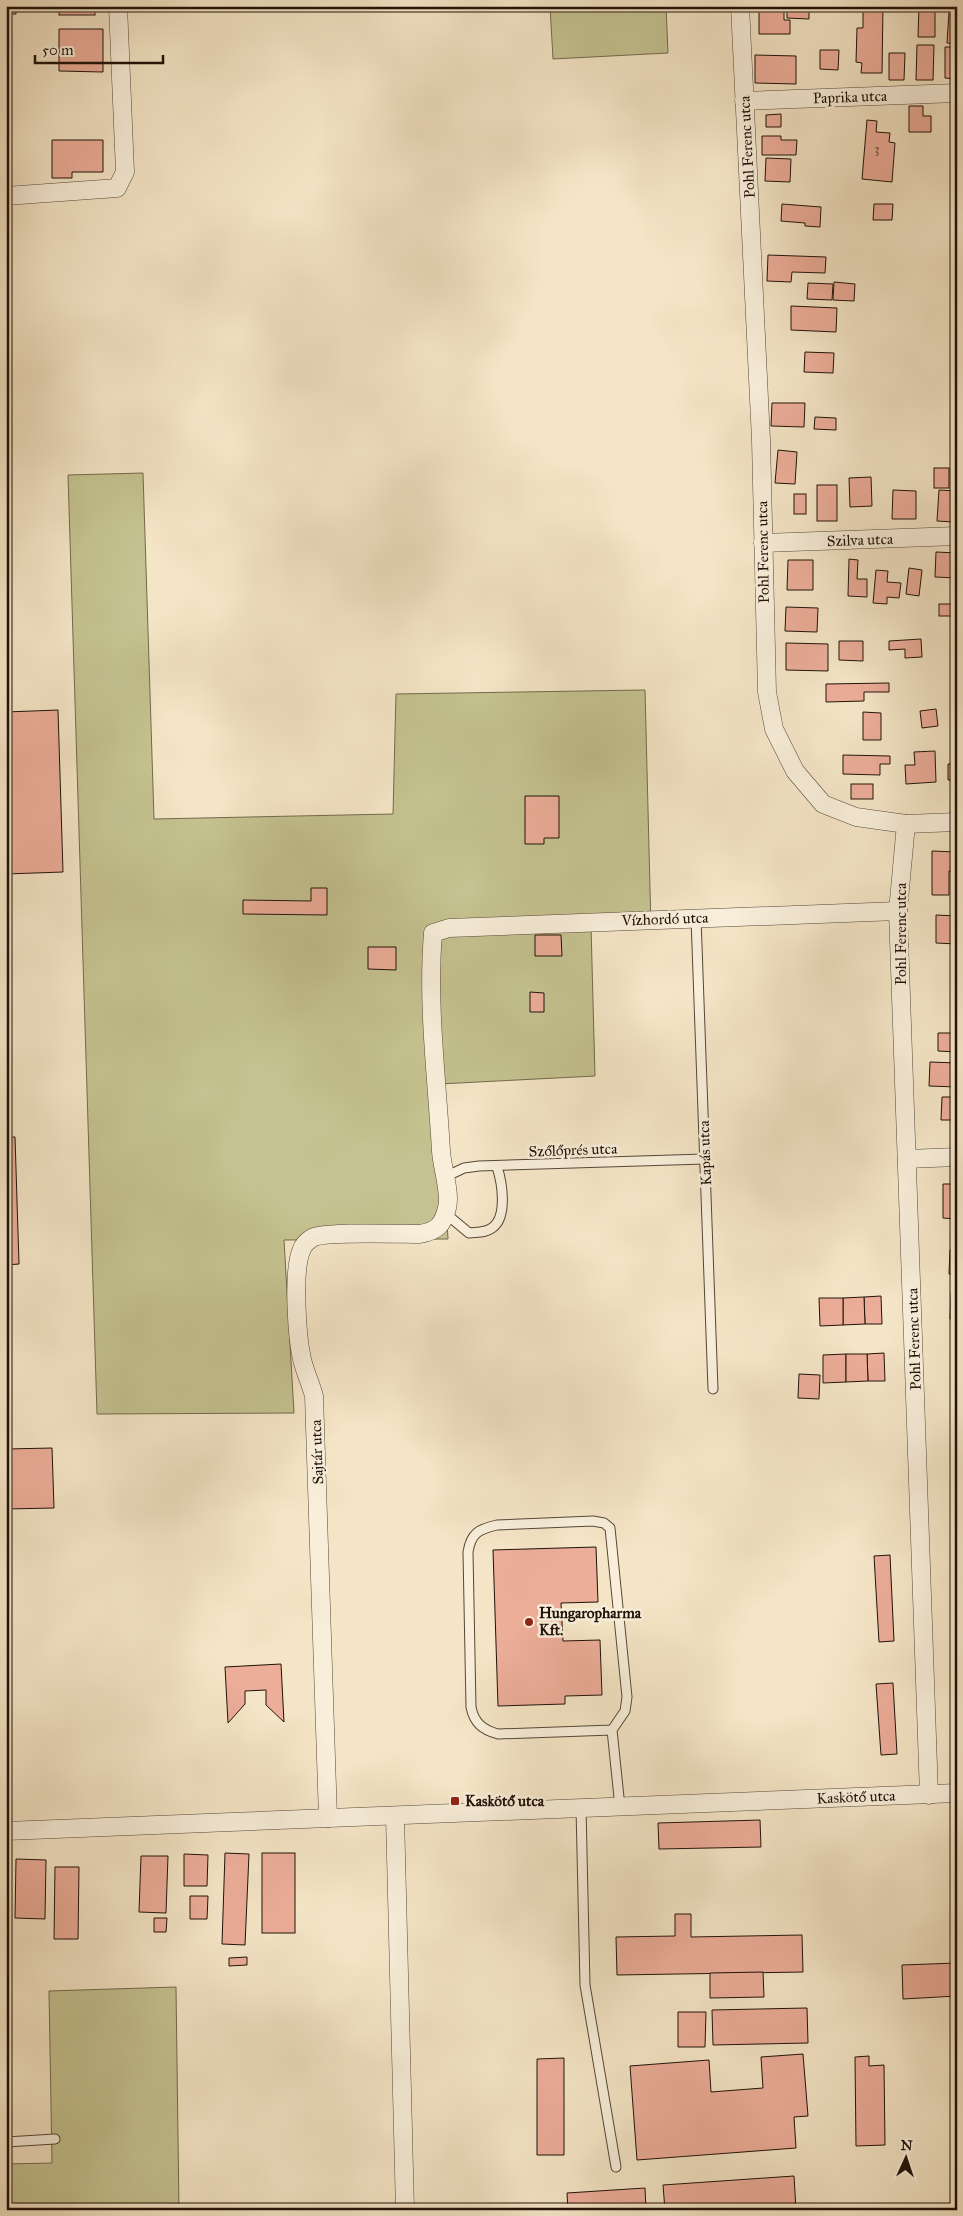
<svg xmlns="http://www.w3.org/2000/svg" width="963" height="2216" viewBox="0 0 963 2216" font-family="'IM FELL Great Primer',serif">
<rect width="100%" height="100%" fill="#f4e5c6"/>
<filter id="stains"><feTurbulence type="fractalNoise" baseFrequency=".004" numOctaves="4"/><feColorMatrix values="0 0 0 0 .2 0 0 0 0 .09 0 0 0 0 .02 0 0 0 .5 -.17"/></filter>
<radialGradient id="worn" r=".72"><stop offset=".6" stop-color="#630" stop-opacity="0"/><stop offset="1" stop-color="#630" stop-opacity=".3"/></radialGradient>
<!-- green -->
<g fill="#c4c290" stroke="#726a4c">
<polygon points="550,6 666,6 668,53 553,59"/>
<polygon points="143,473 154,819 393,814 396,694 645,690 651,928 591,926 595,1076 439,1084 448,1239 284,1240 294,1413 97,1414 68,475"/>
<polygon points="176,1987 179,2210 6,2210 6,2164 52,2163 49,1991"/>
</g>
<!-- building -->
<g fill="#ecad99" stroke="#201209">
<polygon points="6,6 16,6 16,14 9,14 10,24 6,24"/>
<rect x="59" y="6" width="36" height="9"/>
<polygon points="759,6 784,6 784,20 790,20 790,34 759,34"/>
<polygon points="787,6 809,6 809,19 787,18"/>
<polygon points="863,6 883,6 882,73 861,73 862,63 856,62 857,28 863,28"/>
<polygon points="919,6 935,6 935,37 918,37"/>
<polygon points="949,12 957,13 957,44 947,43"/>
<polygon points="59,29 103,29 103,72 59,71"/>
<polygon points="917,45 934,45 933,80 916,80"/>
<polygon points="945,47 957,47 957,79 945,78"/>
<polygon points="820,50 839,50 838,70 820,69"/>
<polygon points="889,53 905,53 904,80 889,80"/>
<polygon points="755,55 796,56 796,84 755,83"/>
<polygon points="909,106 923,106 923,116 931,116 931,132 909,132"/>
<polygon points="781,114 781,127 766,127 766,115"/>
<polygon points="867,120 877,121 876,132 890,133 889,142 895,143 892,182 862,179"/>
<polygon points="762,136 781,136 781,140 797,140 796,155 762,155"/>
<polygon points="52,140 103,140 103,172 72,172 72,178 52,178"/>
<polygon points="766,158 791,159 790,182 765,181"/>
<polygon points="782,204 821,207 820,227 805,226 805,223 781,221"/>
<polygon points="874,204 893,204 892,220 873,220"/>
<polygon points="768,255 826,257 825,273 792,272 791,282 767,281"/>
<polygon points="834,282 855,284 854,301 833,300"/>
<polygon points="808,283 833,284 832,300 807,299"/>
<polygon points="791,306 837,308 836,332 791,330"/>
<polygon points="805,352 834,353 833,373 804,372"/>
<polygon points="772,403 805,403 804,427 771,426"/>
<polygon points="815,417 836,418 836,430 814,429"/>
<polygon points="778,450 797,452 795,484 775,483"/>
<rect x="934" y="468" width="15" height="20"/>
<polygon points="871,477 872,506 850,507 849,478"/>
<rect x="817" y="485" width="20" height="36"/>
<polygon points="893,490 916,491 916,519 892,519"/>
<polygon points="939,490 957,491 953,522 937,521"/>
<rect x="794" y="494" width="12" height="20"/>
<polygon points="936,552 957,553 957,578 935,577"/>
<polygon points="849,559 858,560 857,579 867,579 867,597 848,596"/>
<polygon points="788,560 813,560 813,590 787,590"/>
<polygon points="909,568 922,570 919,596 906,594"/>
<polygon points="876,570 888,571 887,582 901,583 899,598 887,597 887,604 873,603"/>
<rect x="939" y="604" width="18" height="12"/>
<polygon points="786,607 818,608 817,632 785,631"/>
<polygon points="921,639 922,657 905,658 905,649 889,650 889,641"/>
<polygon points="839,641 863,641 863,661 839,660"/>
<polygon points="786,643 828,644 828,671 786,670"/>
<polygon points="889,683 889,692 864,692 864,701 826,702 826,684"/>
<polygon points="936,709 938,726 922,728 920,711"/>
<polygon points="58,710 63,872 6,874 6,712"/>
<polygon points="863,712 881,713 881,740 863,740"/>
<polygon points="953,750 957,750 957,780 948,780 948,764 953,764"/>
<polygon points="935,751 936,782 906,784 905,765 915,765 914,752"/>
<polygon points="843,755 890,756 890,764 880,764 880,775 843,774"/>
<rect x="851" y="784" width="22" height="15"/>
<polygon points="525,796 559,796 559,838 544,838 544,844 525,844"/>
<polygon points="932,851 957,852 957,871 949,871 949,895 932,895"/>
<polygon points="311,888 327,888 327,915 243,914 243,900 311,901"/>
<polygon points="936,915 957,916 957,944 936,943"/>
<polygon points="535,935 561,935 562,956 535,956"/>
<polygon points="368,947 396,947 396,970 368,969"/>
<polygon points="530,992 544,993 544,1012 530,1012"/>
<polygon points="938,1033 957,1033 957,1052 938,1051"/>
<polygon points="930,1062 957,1063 957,1087 929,1086"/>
<polygon points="942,1097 957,1097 957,1120 941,1120"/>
<polygon points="6,1137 15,1137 19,1264 6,1265"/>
<polygon points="943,1184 957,1184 957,1219 943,1218"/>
<polygon points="950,1250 957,1251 957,1274 949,1274"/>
<polygon points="951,1292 957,1292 957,1319 950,1319"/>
<polygon points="881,1296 882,1324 865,1324 864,1297"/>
<polygon points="864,1297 865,1324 843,1325 843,1298"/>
<polygon points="819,1298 843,1298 843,1325 820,1326"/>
<rect x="952" y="1336" width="5" height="27"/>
<polygon points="884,1353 885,1381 868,1381 867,1354"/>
<polygon points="846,1354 846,1382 823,1383 823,1355"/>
<polygon points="846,1354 867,1354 868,1381 846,1382"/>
<polygon points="799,1374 820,1375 819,1399 798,1398"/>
<rect x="953" y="1382" width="4" height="28"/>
<polygon points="52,1448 54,1508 6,1509 6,1449"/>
<polygon points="596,1547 598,1602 561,1603 563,1641 600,1640 602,1695 565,1696 565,1704 498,1706 493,1550"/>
<polygon points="890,1555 894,1641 879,1642 874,1556"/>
<polygon points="281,1664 284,1722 266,1705 266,1690 245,1691 245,1704 228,1723 225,1667"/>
<polygon points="893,1683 897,1754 881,1755 876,1684"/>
<polygon points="760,1820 761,1847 659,1849 658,1823"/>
<polygon points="225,1853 249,1854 245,1945 222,1944"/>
<rect x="262" y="1853" width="33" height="80"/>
<polygon points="184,1854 208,1855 207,1886 184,1886"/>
<polygon points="141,1856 168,1856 166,1913 139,1912"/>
<polygon points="16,1859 46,1860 45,1919 15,1918"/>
<polygon points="55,1867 79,1867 78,1939 54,1939"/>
<polygon points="190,1896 208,1896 207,1919 190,1919"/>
<polygon points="675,1914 691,1914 691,1937 802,1935 803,1972 617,1975 616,1937 675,1936"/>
<polygon points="154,1918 167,1918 166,1932 154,1932"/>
<polygon points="247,1957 247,1965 229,1966 229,1958"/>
<polygon points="957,1963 957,1996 903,1999 902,1965"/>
<polygon points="763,1972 764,1997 710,1998 710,1973"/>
<polygon points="807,2008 808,2043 713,2045 712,2010"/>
<polygon points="678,2012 706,2012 705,2047 678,2047"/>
<polygon points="803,2054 808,2116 794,2117 796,2148 637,2160 630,2066 709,2060 711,2092 763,2088 761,2057"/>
<polygon points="869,2056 869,2066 884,2065 885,2145 856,2146 855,2057"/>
<polygon points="564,2058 564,2155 537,2155 537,2059"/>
<polygon points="794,2176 796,2210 665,2210 663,2185"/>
<polygon points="645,2188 646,2210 568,2210 567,2193"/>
</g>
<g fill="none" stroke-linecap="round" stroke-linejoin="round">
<defs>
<g id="lane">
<polyline points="696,918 713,1389"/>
<polyline points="445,1177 464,1168 479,1166 705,1159"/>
<path d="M445 1213 469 1233C478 1232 485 1233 492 1228 508 1217 502 1182 497 1167"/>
<path d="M612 1730 498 1734C483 1730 474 1723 471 1707L468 1552C471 1533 479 1529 497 1525L593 1521 604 1523 610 1528 627 1697 625 1711 612 1730 620 1807"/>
<polyline points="581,1808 585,1985 616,2167"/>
<polyline points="6,2142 55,2139"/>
</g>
<g id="street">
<polyline points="740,6 761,440 767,692 774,729 795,771 823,804 856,817 906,824 898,911 929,1795"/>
<polyline points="744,101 957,93"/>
<polyline points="6,196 117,188 125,172 118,6"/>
<polyline points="763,543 957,536"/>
<polyline points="906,824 957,822"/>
<polyline points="907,1159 957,1157"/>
<polyline points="395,1816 405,2210"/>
<path d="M328 1818 314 1396C311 1385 306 1374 303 1363 297 1341 292 1269 302 1249 303 1245 309 1240 312 1238 324 1231 401 1234 420 1234 437 1231 443 1225 447 1208 451 1193 442 1168 441 1151 437 1079 427 1005 433 933L449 928 898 911"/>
<polyline points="6,1831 957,1793"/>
</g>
</defs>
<!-- lane casing -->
<use href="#lane" stroke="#554738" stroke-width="11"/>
<!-- street casing -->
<use href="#street" stroke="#554738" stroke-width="19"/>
<!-- lane -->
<use href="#lane" stroke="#f8eeda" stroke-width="9"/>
<!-- street -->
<use href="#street" stroke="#f8eeda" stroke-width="18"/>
</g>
<!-- markers -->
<g fill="#8f2418" stroke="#f8eeda" stroke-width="2">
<circle cx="529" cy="1622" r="5"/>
<rect x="450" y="1796" width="10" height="10" rx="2.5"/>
</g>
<g text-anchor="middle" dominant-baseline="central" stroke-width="5" stroke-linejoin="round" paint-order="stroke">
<!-- number labels -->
<g font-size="12" fill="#53392d">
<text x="877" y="149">3</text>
</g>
<!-- street labels -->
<g font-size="15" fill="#201209" stroke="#f8eeda">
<text transform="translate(850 97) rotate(-2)">Paprika utca</text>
<text transform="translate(747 147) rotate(-93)">Pohl Ferenc utca</text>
<text transform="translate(860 540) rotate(-2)">Szilva utca</text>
<text transform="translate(763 552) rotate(-91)">Pohl Ferenc utca</text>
<text transform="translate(665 919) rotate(-2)">Vízhordó utca</text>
<text transform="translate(901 934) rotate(-90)">Pohl Ferenc utca</text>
<text transform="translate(573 1150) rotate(-2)">Szőlőprés utca</text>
<text transform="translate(705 1153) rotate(-92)">Kapás utca</text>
<text transform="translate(914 1339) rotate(-92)">Pohl Ferenc utca</text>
<text transform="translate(317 1452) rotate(-92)">Sajtár utca</text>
<text transform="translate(856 1797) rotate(-2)">Kaskötő utca</text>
</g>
<!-- poi labels -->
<g font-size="15" font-weight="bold" fill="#201209" stroke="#f8eeda" text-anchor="start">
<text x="539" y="1613">Hungaropharma<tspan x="539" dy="17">Kft.</tspan></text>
<text x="465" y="1801">Kaskötő utca</text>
</g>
</g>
<!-- margin -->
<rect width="963" height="2216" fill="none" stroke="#f4e5c6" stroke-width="25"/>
<rect x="8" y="8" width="948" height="2201" fill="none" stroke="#201209" stroke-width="2.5"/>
<rect x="12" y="12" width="938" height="2191" fill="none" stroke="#201209"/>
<!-- north arrow -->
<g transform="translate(906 2158) rotate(3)" stroke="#f8eeda" stroke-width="4" paint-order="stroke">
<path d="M0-4L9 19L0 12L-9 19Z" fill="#201209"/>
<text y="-8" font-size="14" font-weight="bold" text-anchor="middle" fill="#201209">N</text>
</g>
<!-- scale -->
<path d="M35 55v8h128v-8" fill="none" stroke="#201209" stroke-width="2.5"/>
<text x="42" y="55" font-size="15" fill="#201209" stroke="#f8eeda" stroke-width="4" paint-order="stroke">50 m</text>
<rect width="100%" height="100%" filter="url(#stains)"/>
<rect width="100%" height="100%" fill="url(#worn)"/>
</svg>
